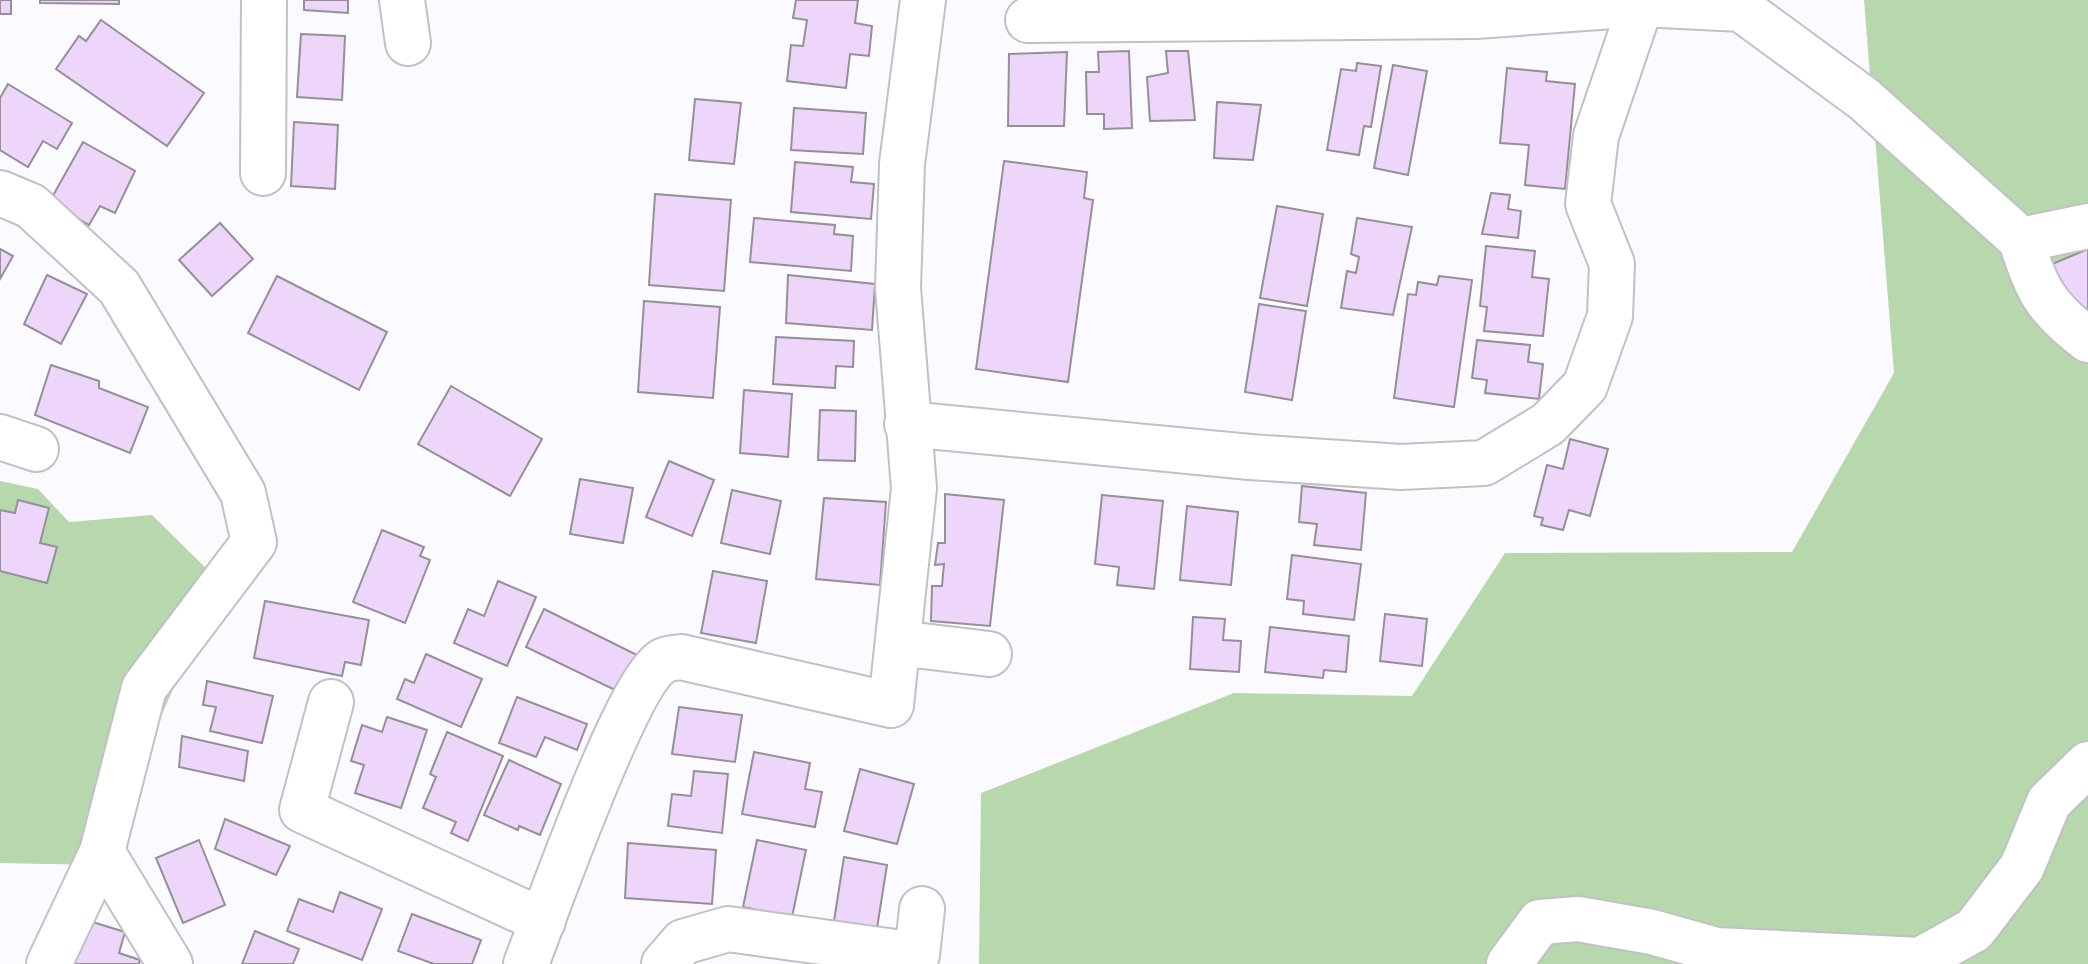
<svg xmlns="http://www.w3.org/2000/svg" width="2088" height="964" viewBox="0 0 2088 964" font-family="Merriweather,serif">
<rect width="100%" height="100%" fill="#fbfbff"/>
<!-- forest -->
<g fill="#b7d7ac">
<polygon points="1864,0 2088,0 2088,964 979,964 981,793 1234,693 1412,696 1505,553 1792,552 1894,373"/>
<polygon points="0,481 38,489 69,522 152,515 220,582 96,865 0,863"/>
</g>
<!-- building -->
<g fill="#edd6fa" stroke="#949095" stroke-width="2">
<rect x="0" y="0" width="11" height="14"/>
<polygon points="40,0 119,0 119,4 40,3"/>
<polygon points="304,0 348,0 348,13 304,10"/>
<polygon points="796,0 858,0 855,23 872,26 869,56 850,54 846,88 787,81 791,45 803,46 807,20 793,18"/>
<polygon points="101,20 204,93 167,146 56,69 79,36 86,41"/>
<polygon points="301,34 345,36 342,100 297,97"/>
<polygon points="1129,51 1132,128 1104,129 1104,114 1087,114 1086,72 1099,72 1098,52"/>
<polygon points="1166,51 1188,51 1195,120 1150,121 1147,77 1168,73"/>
<polygon points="1067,52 1064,126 1008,126 1009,54"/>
<polygon points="1357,63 1381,66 1371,127 1364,126 1359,155 1327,150 1341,69 1356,71"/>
<polygon points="1393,65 1427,71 1408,175 1374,168"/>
<polygon points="1507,68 1547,72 1546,81 1575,84 1565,189 1525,185 1529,145 1500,143"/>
<polygon points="8,84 72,123 57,149 43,141 28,167 0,150 0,98"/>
<polygon points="695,99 741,103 734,164 689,160"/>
<polygon points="1217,102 1261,105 1253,160 1214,158"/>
<polygon points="794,108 866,113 863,154 791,150"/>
<polygon points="294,122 338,125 335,189 291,186"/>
<polygon points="83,142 135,171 115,213 100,206 89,225 50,201"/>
<polygon points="1004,161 1087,172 1084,198 1093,200 1068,382 976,369"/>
<polygon points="795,162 853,167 851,182 874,184 871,219 791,212"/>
<polygon points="1491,193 1510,195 1508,209 1521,211 1518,238 1482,234"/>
<polygon points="655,194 731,200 724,291 649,285"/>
<polygon points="1277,206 1323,214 1307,306 1260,298"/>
<polygon points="754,218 835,225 834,234 853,236 851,271 750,262"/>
<polygon points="1357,218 1412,227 1393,315 1341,308 1347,271 1356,273 1359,257 1351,254"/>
<polygon points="220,223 253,259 212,296 179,260"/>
<polygon points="1486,246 1535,251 1532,277 1549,279 1543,336 1484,331 1487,307 1480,306"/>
<polygon points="0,249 13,256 0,279"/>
<polygon points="2088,249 2088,314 2074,320 2050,265"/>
<polygon points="47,275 87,294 61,344 24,324"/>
<polygon points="788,275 875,284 872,330 786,323"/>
<polygon points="277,276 387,332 359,390 248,333"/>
<polygon points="1439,276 1472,280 1454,407 1394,398 1408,294 1416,295 1418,282 1437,285"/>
<polygon points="644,301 720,307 713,398 638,392"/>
<polygon points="1259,304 1306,311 1292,400 1245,392"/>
<polygon points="776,337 854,341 853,367 836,366 835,388 773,384"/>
<polygon points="1477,340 1530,345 1528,362 1543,364 1539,399 1485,393 1487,380 1472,378"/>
<polygon points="51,365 99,381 99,388 148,407 130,453 35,415"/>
<polygon points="451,386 542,439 510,496 418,444"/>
<polygon points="744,390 792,394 788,457 740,453"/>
<polygon points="820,410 856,411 855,461 818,460"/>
<polygon points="1570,439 1608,449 1590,516 1569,510 1563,530 1541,525 1543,518 1534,516 1547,465 1563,469"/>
<polygon points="669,461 714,480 692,536 646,517"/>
<polygon points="580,479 633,488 623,543 570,534"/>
<polygon points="1302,486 1366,493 1361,550 1314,545 1317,524 1299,522"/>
<polygon points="732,490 781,501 770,554 721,543"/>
<polygon points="945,494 1004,500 990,626 931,621 932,586 942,586 944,564 935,565 938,543 945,543"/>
<polygon points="1102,495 1163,501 1154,589 1117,585 1119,567 1095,564"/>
<polygon points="824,498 886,502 880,585 816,579"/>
<polygon points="18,500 49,508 40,543 57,547 47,583 0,571 0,510 15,513"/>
<polygon points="1187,506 1238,512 1231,585 1180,580"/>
<polygon points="382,530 424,547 420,556 430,560 405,623 353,602"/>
<polygon points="1292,555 1361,564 1354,620 1303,614 1304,601 1287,599"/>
<polygon points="713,571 767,581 756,643 701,633"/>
<polygon points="498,581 536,597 507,666 454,643 468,609 484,616"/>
<polygon points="265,601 369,620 361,665 345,662 342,676 254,658"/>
<polygon points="544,609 637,655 619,692 526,647"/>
<polygon points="1385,614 1427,619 1422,666 1380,661"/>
<polygon points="1193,617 1225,619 1223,640 1241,641 1239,672 1190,669"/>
<polygon points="1270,627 1349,636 1346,672 1324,670 1323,678 1265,672"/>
<polygon points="426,654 482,679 461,727 397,699 405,679 414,683"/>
<polygon points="207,681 273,696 262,743 210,731 216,707 203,705"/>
<polygon points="517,697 587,724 577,750 545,737 536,757 499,743"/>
<polygon points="679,707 742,715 735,762 672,754"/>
<polygon points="387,717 427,730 401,808 355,793 364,765 351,761 362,725 382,732"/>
<polygon points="447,732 503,756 468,841 451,833 456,822 423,808 436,777 430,774"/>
<polygon points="182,736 248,751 244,781 179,767"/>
<polygon points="754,752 810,763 805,789 822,792 815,827 742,814"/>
<polygon points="509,760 561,784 540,835 519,826 518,830 484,815"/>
<polygon points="860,769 914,784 897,844 844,831"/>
<polygon points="694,771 728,774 722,833 668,826 672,794 691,796"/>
<polygon points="225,819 290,846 276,875 215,849"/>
<polygon points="199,840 225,905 183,923 156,858"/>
<polygon points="757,840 806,850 792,917 743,907"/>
<polygon points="628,843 716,850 712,904 625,898"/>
<polygon points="844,857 887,865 877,928 834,921"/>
<polygon points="340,892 382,909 362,960 287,931 299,899 333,912"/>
<polygon points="412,914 481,940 472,964 434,964 398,951"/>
<polygon points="86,920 125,932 119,953 140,960 139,964 72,964"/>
<polygon points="255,931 299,949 293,964 242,964"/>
</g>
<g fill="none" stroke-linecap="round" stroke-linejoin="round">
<defs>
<g id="minor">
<polyline points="402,0 408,43"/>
<polyline points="1028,20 1476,16 1641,4 1741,9 1864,99 2021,240 2088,226"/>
<polyline points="263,173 264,0"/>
<polyline points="0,193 31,206 119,287 243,493 254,542 144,688 102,852 49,964"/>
<path d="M2021 240C2036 290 2046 308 2088 340"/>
<polyline points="907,424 1250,457 1401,467 1484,463 1548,424 1585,386 1610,316 1612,264 1588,204 1596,136 1641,4"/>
<polyline points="0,437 36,449"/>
<polyline points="898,643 989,654"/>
<polyline points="331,702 302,810 543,921"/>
<polyline points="102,852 170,964"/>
<path d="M526 964C546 913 626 683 663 661 667 658 676 658 681 657L891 705 914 488 898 288 902 164 923 0"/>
<polyline points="664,964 683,942 728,929 917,955 922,909"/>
<polyline points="1509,964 1540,922 1578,919 1652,932 1716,950 1920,960 1974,930 2022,867 2049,802 2088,764"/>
</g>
</defs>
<!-- minor casing -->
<use href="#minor" stroke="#c0c1c7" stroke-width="48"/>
<!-- minor -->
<use href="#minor" stroke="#fff" stroke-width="44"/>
</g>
</svg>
